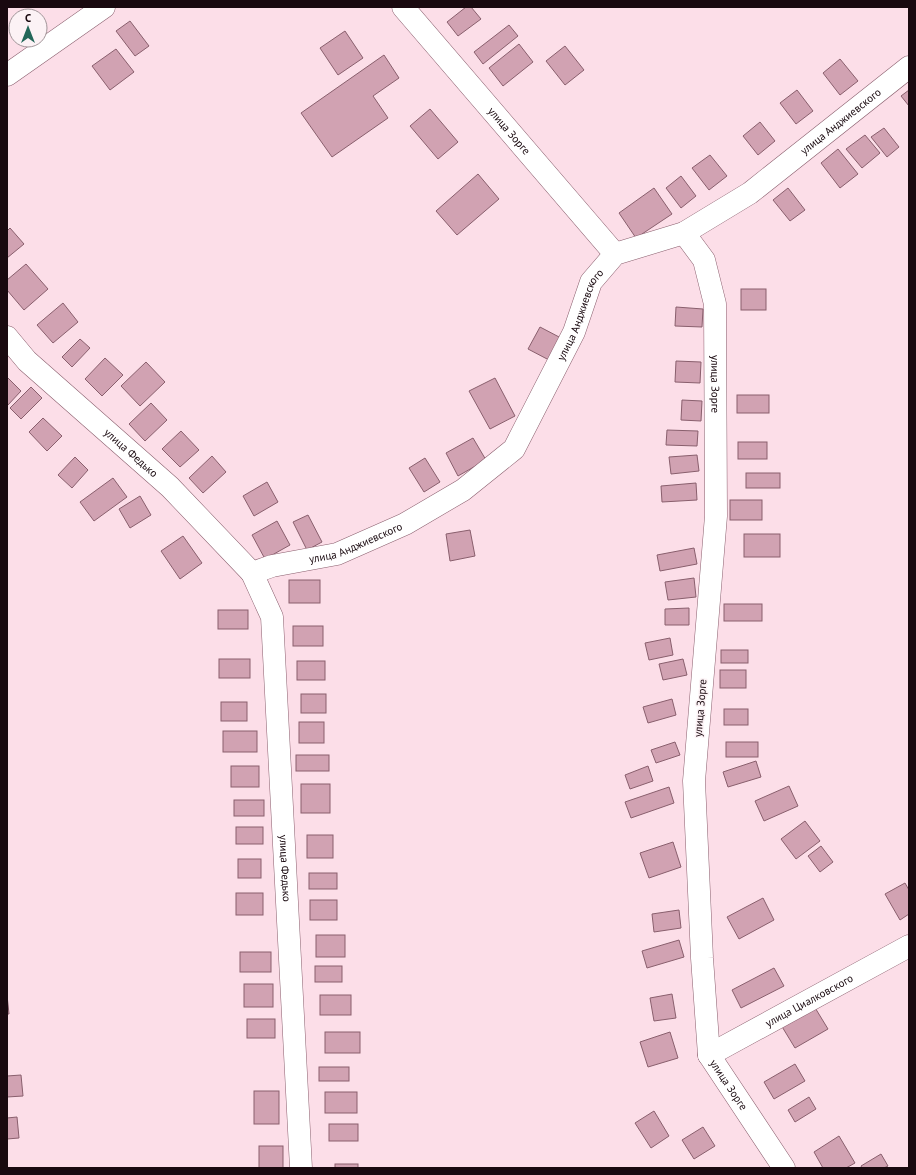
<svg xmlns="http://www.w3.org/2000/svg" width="916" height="1175" viewBox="0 0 916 1175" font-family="'PT Sans',sans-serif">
<rect width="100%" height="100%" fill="#fcdee8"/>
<!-- building -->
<g fill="#d1a2b2" stroke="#895f6d">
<polygon points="466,7 471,7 481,19 458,36 447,22"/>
<polygon points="130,21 149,46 135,56 116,31"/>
<polygon points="509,25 518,36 483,64 474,52"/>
<polygon points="345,31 363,58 338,75 320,48"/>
<polygon points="519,44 533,62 503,86 489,68"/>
<polygon points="565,46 584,70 565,85 546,61"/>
<polygon points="116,49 134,72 110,90 92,66"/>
<polygon points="384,55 399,78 373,96 388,118 332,157 301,113"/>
<polygon points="840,59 858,81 840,95 823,73"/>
<polygon points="797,90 813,111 796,124 780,103"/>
<polygon points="909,90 909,106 901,96"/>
<polygon points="430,109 458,142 438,159 410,126"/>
<polygon points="760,122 775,141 758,155 743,136"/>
<polygon points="884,128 899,147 887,157 871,137"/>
<polygon points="865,135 880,153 862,168 846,149"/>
<polygon points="838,149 858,174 840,188 821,163"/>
<polygon points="710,155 727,176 709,190 692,168"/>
<polygon points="478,174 499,199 457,235 436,211"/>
<polygon points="681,176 696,196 681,208 666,188"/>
<polygon points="654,188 672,214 636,238 619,213"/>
<polygon points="788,188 805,210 790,221 773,200"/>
<polygon points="10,228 24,244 7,258 7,231"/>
<polygon points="26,264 48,289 24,310 7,290 7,280"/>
<rect x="741" y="289" width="25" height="21"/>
<polygon points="63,303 78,322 53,343 37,325"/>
<polygon points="676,307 703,309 702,327 675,326"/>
<polygon points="540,327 561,338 549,360 528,349"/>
<polygon points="80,339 90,348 72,367 62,357"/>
<polygon points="105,358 123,375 102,396 85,379"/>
<polygon points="676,361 701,362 700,383 675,382"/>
<polygon points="146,362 165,382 140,406 121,386"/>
<polygon points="7,377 21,391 7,406"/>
<polygon points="495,378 515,416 490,429 469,391"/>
<polygon points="31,387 42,398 21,419 10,408"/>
<rect x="737" y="395" width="32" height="18"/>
<polygon points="682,400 702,401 701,421 681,420"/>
<polygon points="151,403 167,420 145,441 129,424"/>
<polygon points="43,418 62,436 47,451 29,432"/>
<polygon points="667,430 698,431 697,446 666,445"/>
<polygon points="181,431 199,450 180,467 162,449"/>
<polygon points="473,438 486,460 458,476 446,453"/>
<rect x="738" y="442" width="29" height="17"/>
<polygon points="697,455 699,471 671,474 669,457"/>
<polygon points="212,456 226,472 203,493 189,478"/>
<polygon points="75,457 88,470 72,488 58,475"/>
<polygon points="425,458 440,482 424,492 409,468"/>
<rect x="746" y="473" width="34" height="15"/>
<polygon points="113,478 127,497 94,521 80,502"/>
<polygon points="267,482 278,502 254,516 243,496"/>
<polygon points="696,483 697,500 662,502 661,486"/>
<polygon points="140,496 151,515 130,528 119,509"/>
<rect x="730" y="500" width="32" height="20"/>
<polygon points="308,515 322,542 307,550 293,522"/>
<polygon points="277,521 290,545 265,559 252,535"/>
<polygon points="470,530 475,556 450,561 446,534"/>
<rect x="744" y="534" width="36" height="23"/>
<polygon points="183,536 202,563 180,579 161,551"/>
<polygon points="694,548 697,564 660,571 657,555"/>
<polygon points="694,578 696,597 668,600 665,582"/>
<rect x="289" y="580" width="31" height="23"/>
<rect x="724" y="604" width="38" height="17"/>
<polygon points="689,608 689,625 665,625 665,609"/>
<rect x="218" y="610" width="30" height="19"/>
<rect x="293" y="626" width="30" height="20"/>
<polygon points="670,638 673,655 649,660 645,643"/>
<rect x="721" y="650" width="27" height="13"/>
<rect x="219" y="659" width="31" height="19"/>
<polygon points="683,659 687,675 663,680 659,664"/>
<rect x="297" y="661" width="28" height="19"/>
<rect x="720" y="670" width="26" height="18"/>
<rect x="301" y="694" width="25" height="19"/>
<polygon points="672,699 676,715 648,723 643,707"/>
<rect x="221" y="702" width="26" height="19"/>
<rect x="724" y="709" width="24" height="16"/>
<rect x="299" y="722" width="25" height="21"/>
<rect x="223" y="731" width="34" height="21"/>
<polygon points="675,742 680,755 656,763 651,750"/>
<rect x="726" y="742" width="32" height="15"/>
<rect x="296" y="755" width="33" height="16"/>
<polygon points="756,761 761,777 728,787 723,772"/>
<rect x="231" y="766" width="28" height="21"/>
<polygon points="648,766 653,781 630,789 625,775"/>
<rect x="301" y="784" width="29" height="29"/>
<polygon points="789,786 798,806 764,821 755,801"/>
<polygon points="669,787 674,803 631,818 625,802"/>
<rect x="234" y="800" width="30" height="16"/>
<polygon points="805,821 820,841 796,859 781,839"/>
<rect x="236" y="827" width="27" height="17"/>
<rect x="307" y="835" width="26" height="23"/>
<polygon points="673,842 681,867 649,878 640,853"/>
<polygon points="821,846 833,862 820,872 808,856"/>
<rect x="238" y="859" width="23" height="19"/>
<rect x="309" y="873" width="28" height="16"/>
<polygon points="905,883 909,890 909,914 900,920 885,894"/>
<rect x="236" y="893" width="27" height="22"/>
<polygon points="763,898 774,920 739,939 727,917"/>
<rect x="310" y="900" width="27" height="20"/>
<polygon points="679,910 681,928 654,932 652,914"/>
<rect x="316" y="935" width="29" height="22"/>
<polygon points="679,940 684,957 647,968 642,951"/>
<rect x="240" y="952" width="31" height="20"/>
<rect x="315" y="966" width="27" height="16"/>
<polygon points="774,968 784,986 741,1008 732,990"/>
<rect x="244" y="984" width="29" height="23"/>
<polygon points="672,994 676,1018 654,1021 650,998"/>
<polygon points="7,995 9,1014 7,1014"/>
<rect x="320" y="995" width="31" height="20"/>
<polygon points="814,1006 828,1029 795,1048 781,1025"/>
<rect x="247" y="1019" width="28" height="19"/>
<rect x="325" y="1032" width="35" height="21"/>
<polygon points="670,1032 678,1058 648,1067 640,1042"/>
<polygon points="795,1064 805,1081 774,1099 764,1082"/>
<rect x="319" y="1067" width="30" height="14"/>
<polygon points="21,1075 23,1096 7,1097 7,1076"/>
<rect x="254" y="1091" width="25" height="33"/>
<rect x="325" y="1092" width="32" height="21"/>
<polygon points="809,1097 816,1109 795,1122 788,1110"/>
<polygon points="654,1111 669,1136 651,1148 635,1123"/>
<polygon points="17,1117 19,1138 7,1139 7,1118"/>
<rect x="329" y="1124" width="29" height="17"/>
<polygon points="703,1127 715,1146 694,1159 682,1140"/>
<polygon points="839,1136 855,1163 846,1168 823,1168 814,1152"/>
<rect x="259" y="1146" width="24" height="22"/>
<polygon points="881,1154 888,1166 884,1168 862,1168 861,1166"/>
<rect x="335" y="1164" width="23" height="4"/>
</g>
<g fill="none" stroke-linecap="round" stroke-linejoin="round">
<defs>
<g id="street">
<path id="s1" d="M403 7 615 254"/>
<polyline points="7,75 104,7"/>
<path id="s2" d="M684 233 704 260 715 304 716 516 694 781 702 958 709 1055 784 1168"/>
<path id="s3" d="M7 337 27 361 170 487 252 573 272 566 337 554 405 524 463 490 514 449 574 332 591 282 615 254 684 233 750 193 909 67"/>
<path id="s4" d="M252 573 272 617 301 1168"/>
<path id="s5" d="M709 1055 909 946"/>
</g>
</defs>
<!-- street casing -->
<use href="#street" stroke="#8a5f6e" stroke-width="23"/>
<!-- street -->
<use href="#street" stroke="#fff" stroke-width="22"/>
</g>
<g text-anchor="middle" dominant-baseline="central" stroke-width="3" stroke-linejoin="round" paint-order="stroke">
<!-- street labels -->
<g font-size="11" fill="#19090f" stroke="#fcf2f5">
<text stroke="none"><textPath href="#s3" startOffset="1121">улица Анджиевского</textPath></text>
<text stroke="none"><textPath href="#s1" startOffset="163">улица Зорге</textPath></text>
<text stroke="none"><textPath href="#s3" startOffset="785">улица Анджиевского</textPath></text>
<text stroke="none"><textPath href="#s2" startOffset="159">улица Зорге</textPath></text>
<text stroke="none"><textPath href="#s3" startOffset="170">улица Федько</textPath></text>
<text stroke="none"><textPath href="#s3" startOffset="449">улица Анджиевского</textPath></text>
<text transform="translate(700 708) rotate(-85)">улица Зорге</text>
<text stroke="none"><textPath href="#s4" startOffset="300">улица Федько</textPath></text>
<text stroke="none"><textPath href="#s5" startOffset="114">улица Циалковского</textPath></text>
<text stroke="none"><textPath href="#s2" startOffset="867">улица Зорге</textPath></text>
</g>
</g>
<!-- border -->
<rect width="916" height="1175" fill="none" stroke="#19090f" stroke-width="16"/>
<!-- north arrow -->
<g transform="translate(28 28)"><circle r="19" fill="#fcf2f5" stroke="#a19599"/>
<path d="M0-3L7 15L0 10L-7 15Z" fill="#236759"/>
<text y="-6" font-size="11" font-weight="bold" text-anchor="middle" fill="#19090f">С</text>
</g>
</svg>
